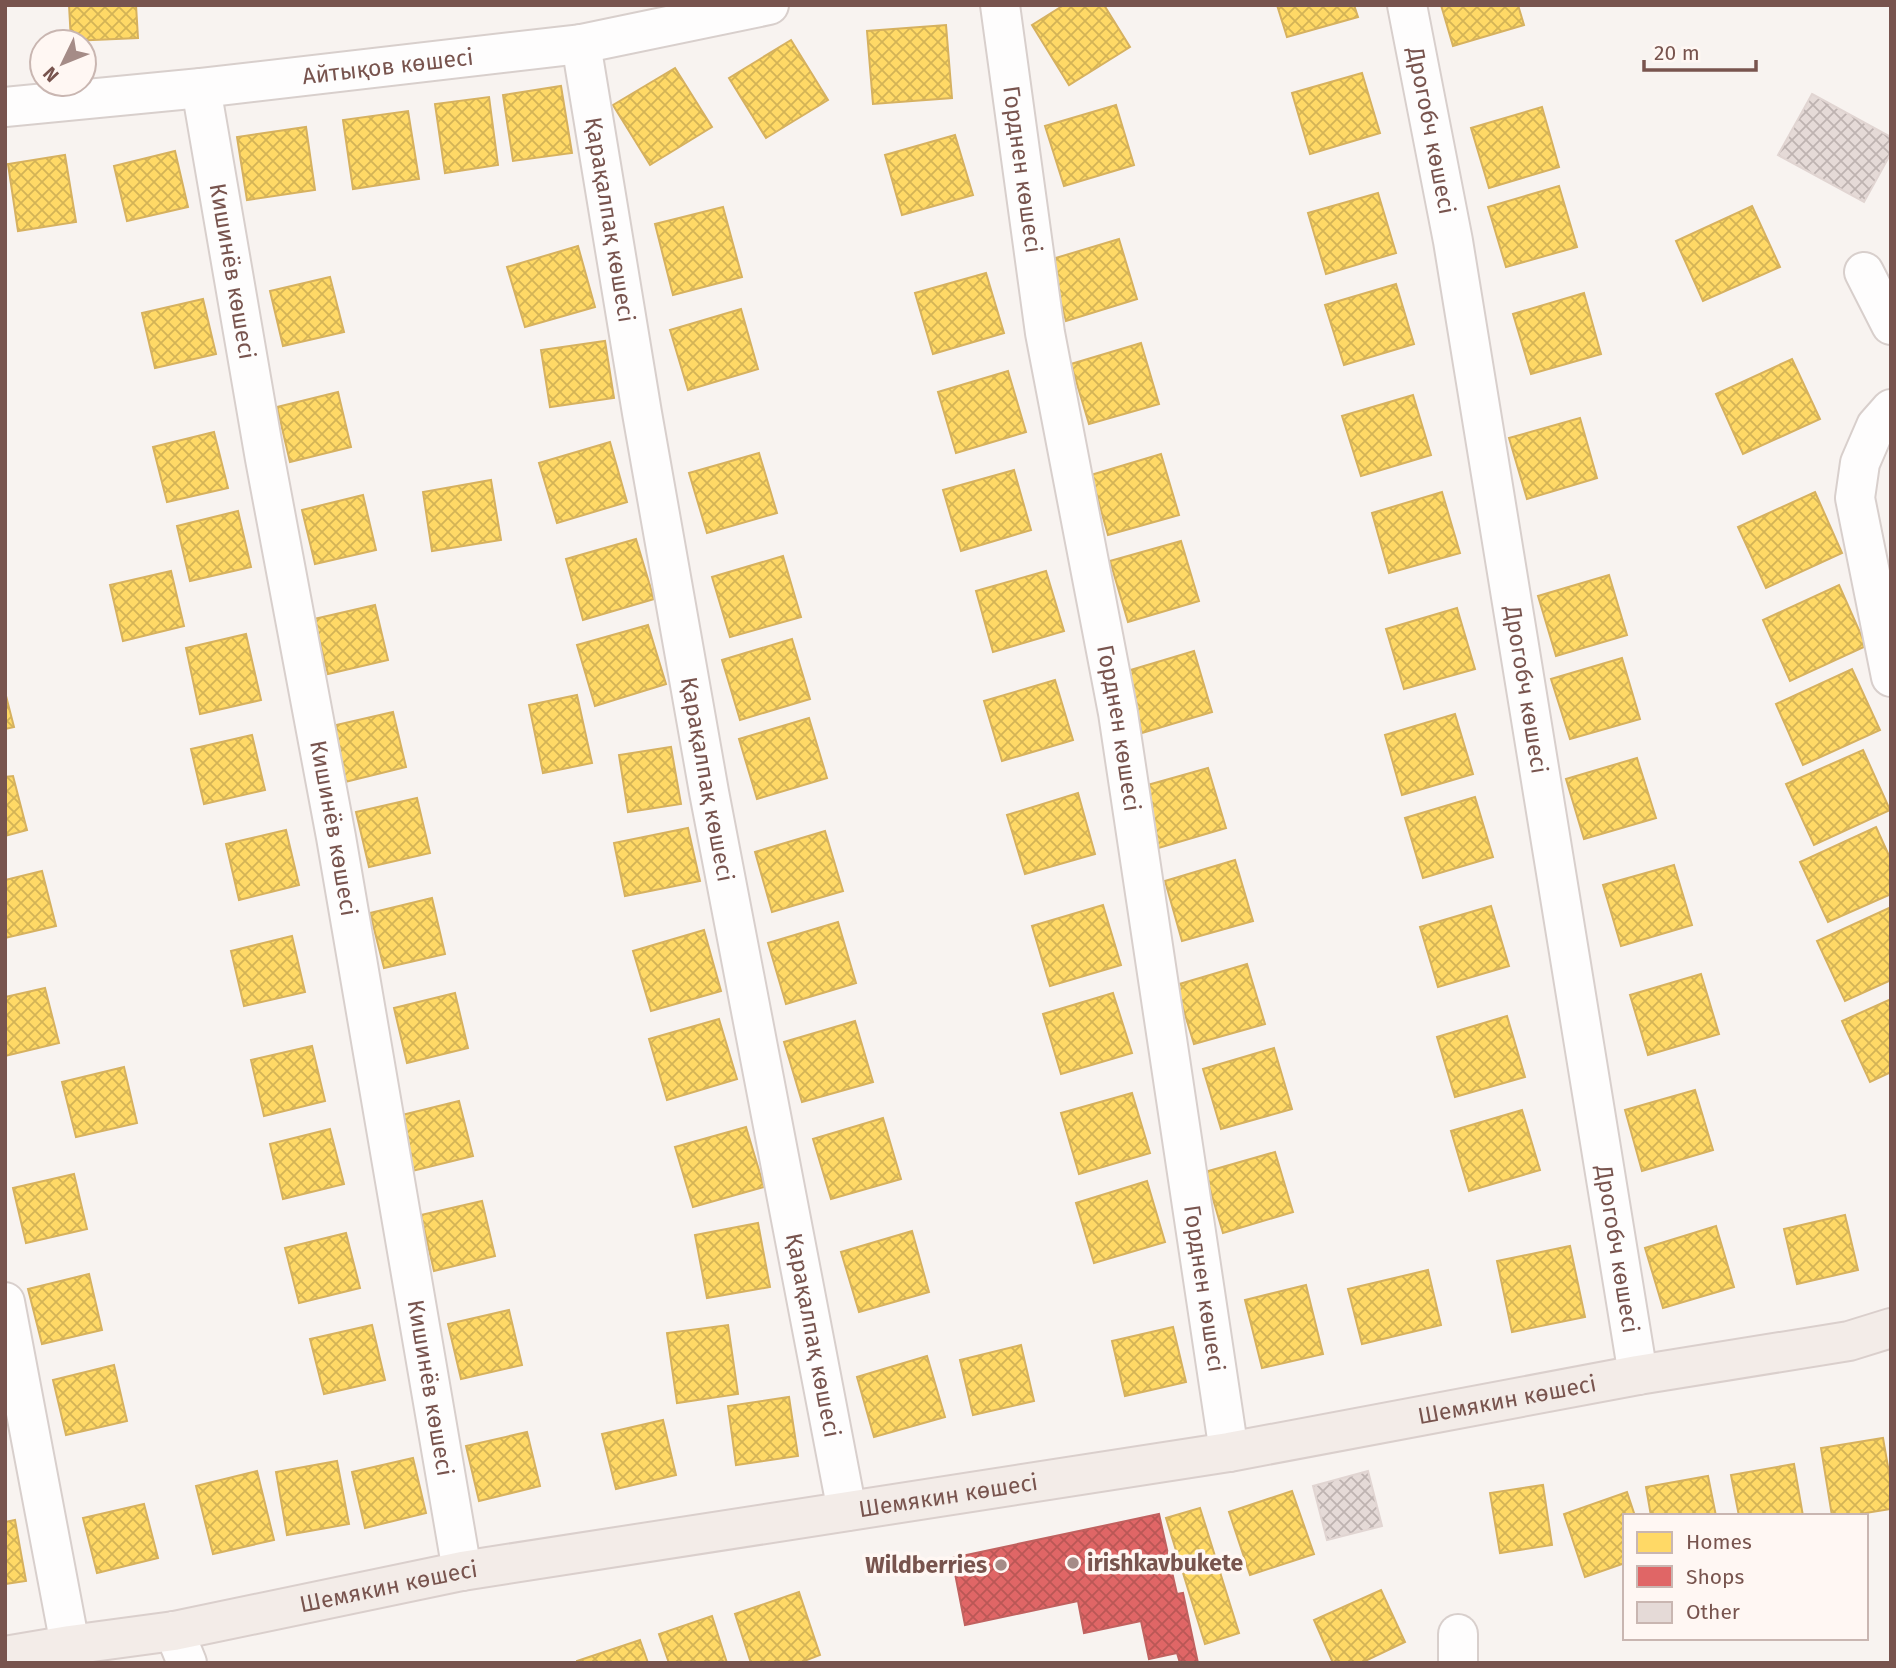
<svg xmlns="http://www.w3.org/2000/svg" width="1896" height="1668" viewBox="0 0 1896 1668" font-family="'Fira Sans',sans-serif">
<defs>
<pattern id="homes-cross-hatch" width="8" height="8" patternUnits="userSpaceOnUse" patternTransform="scale(1.75)"><rect width="8" height="8" fill="#ffd966"/><path d="M0 0l8 8M0 8l8-8" fill="none" stroke="#d3b356"/></pattern>
<pattern id="shops-cross-hatch" width="8" height="8" patternUnits="userSpaceOnUse" patternTransform="scale(1.75)"><rect width="8" height="8" fill="#e06666"/><path d="M0 0l8 8M0 8l8-8" fill="none" stroke="#ba5756"/></pattern>
<pattern id="building-cross-hatch" width="8" height="8" patternUnits="userSpaceOnUse" patternTransform="scale(1.75)"><rect width="8" height="8" fill="#e5dad7"/><path d="M0 0l8 8M0 8l8-8" fill="none" stroke="#beb3b1"/></pattern>
</defs>
<rect width="100%" height="100%" fill="#f8f3f0"/>
<!-- homes -->
<g fill="url(#homes-cross-hatch)" stroke="#d6b15f" stroke-width="2">
<polygon points="69,5 136,5 138,38 71,41"/>
<polygon points="1064,5 1104,5 1130,47 1069,85 1032,25"/>
<polygon points="1277,5 1354,5 1358,17 1287,37"/>
<polygon points="1441,5 1518,5 1524,25 1453,46"/>
<polygon points="946,25 952,98 873,104 867,31"/>
<polygon points="791,40 828,100 766,138 729,78"/>
<polygon points="675,68 712,127 650,165 613,105"/>
<polygon points="1362,73 1380,133 1310,154 1292,93"/>
<polygon points="561,86 572,153 513,161 503,95"/>
<polygon points="489,97 498,165 445,173 435,104"/>
<polygon points="1116,105 1134,165 1064,186 1045,126"/>
<polygon points="1542,107 1559,167 1489,188 1471,128"/>
<polygon points="408,111 419,179 353,189 343,120"/>
<polygon points="306,127 315,190 247,200 237,137"/>
<polygon points="955,135 973,195 902,215 885,155"/>
<polygon points="175,151 188,207 127,221 114,166"/>
<polygon points="65,155 76,222 18,231 8,164"/>
<polygon points="1559,186 1577,247 1506,267 1488,207"/>
<polygon points="1378,193 1396,253 1326,274 1308,213"/>
<polygon points="1752,206 1780,267 1703,301 1676,241"/>
<polygon points="723,207 742,277 673,295 655,224"/>
<polygon points="1119,239 1137,299 1066,321 1049,260"/>
<polygon points="578,246 595,307 525,327 507,267"/>
<polygon points="986,273 1004,333 933,354 915,293"/>
<polygon points="330,277 344,332 283,346 270,291"/>
<polygon points="1396,284 1414,344 1344,365 1325,305"/>
<polygon points="1584,293 1601,354 1531,374 1513,314"/>
<polygon points="203,299 216,354 155,368 142,313"/>
<polygon points="741,309 758,369 688,390 670,330"/>
<polygon points="605,341 614,398 550,407 541,350"/>
<polygon points="1141,343 1159,404 1089,424 1071,364"/>
<polygon points="1792,359 1820,419 1743,454 1716,394"/>
<polygon points="1008,371 1026,432 956,453 938,392"/>
<polygon points="338,392 351,447 290,462 277,407"/>
<polygon points="1413,395 1431,455 1361,476 1342,416"/>
<polygon points="1580,418 1597,478 1527,499 1509,438"/>
<polygon points="214,432 228,488 167,502 153,447"/>
<polygon points="610,442 627,502 557,523 539,463"/>
<polygon points="759,453 777,513 707,533 689,473"/>
<polygon points="1161,454 1179,515 1108,535 1091,475"/>
<polygon points="1014,470 1031,530 961,551 943,490"/>
<polygon points="491,480 501,540 432,551 423,492"/>
<polygon points="1442,492 1460,553 1389,573 1372,513"/>
<polygon points="1815,492 1842,553 1766,588 1738,527"/>
<polygon points="363,495 376,550 315,564 302,510"/>
<polygon points="238,511 251,567 190,581 177,526"/>
<polygon points="636,539 654,599 583,620 566,559"/>
<polygon points="1181,541 1199,601 1128,622 1110,561"/>
<polygon points="783,556 801,617 730,637 712,577"/>
<polygon points="171,571 184,626 123,641 110,585"/>
<polygon points="1046,571 1064,631 993,652 976,591"/>
<polygon points="1609,575 1627,635 1556,656 1538,596"/>
<polygon points="1839,585 1866,646 1790,681 1763,620"/>
<polygon points="375,605 388,660 328,674 314,619"/>
<polygon points="1457,608 1475,669 1404,689 1386,629"/>
<polygon points="648,625 666,684 595,706 577,645"/>
<polygon points="246,634 261,700 200,714 186,648"/>
<polygon points="792,639 810,699 740,720 722,660"/>
<polygon points="1194,651 1212,712 1142,733 1124,672"/>
<polygon points="1622,658 1640,719 1570,739 1551,679"/>
<polygon points="1852,669 1880,730 1803,765 1776,704"/>
<polygon points="1055,680 1073,740 1002,761 984,701"/>
<polygon points="5,692 14,727 5,729"/>
<polygon points="577,695 592,763 543,773 529,705"/>
<polygon points="393,712 406,767 345,782 332,726"/>
<polygon points="1455,714 1473,774 1402,795 1385,735"/>
<polygon points="809,718 827,778 757,799 739,739"/>
<polygon points="252,735 265,790 204,804 191,749"/>
<polygon points="671,747 681,804 628,812 619,755"/>
<polygon points="1863,750 1890,810 1814,845 1786,784"/>
<polygon points="1637,758 1656,818 1584,839 1566,779"/>
<polygon points="1208,768 1226,828 1155,849 1137,788"/>
<polygon points="13,776 27,830 5,836 5,777"/>
<polygon points="1078,793 1095,854 1025,874 1007,815"/>
<polygon points="1475,797 1493,857 1423,878 1405,818"/>
<polygon points="417,798 430,853 369,867 356,812"/>
<polygon points="1876,827 1891,860 1891,894 1828,922 1800,862"/>
<polygon points="688,828 700,881 625,896 614,843"/>
<polygon points="286,830 299,885 239,900 226,844"/>
<polygon points="825,831 843,891 772,912 755,852"/>
<polygon points="1235,860 1253,921 1182,941 1165,881"/>
<polygon points="1674,865 1692,925 1621,946 1603,885"/>
<polygon points="42,871 56,926 5,938 5,880"/>
<polygon points="432,898 445,954 384,968 370,913"/>
<polygon points="1103,905 1121,965 1050,986 1032,926"/>
<polygon points="1491,906 1509,966 1438,987 1420,927"/>
<polygon points="1891,907 1891,980 1845,1001 1817,941"/>
<polygon points="838,922 856,983 786,1004 768,943"/>
<polygon points="704,930 721,991 651,1011 633,951"/>
<polygon points="292,936 305,992 244,1006 231,951"/>
<polygon points="1247,964 1265,1024 1194,1044 1176,985"/>
<polygon points="1701,974 1719,1034 1648,1055 1630,995"/>
<polygon points="45,988 59,1043 5,1056 5,997"/>
<polygon points="455,993 468,1048 407,1063 394,1008"/>
<polygon points="1113,993 1132,1053 1061,1074 1043,1014"/>
<polygon points="1891,999 1891,1072 1870,1082 1842,1021"/>
<polygon points="1507,1016 1525,1077 1455,1097 1437,1037"/>
<polygon points="719,1019 737,1079 667,1100 649,1039"/>
<polygon points="855,1021 873,1082 802,1102 784,1042"/>
<polygon points="312,1046 325,1101 264,1116 251,1060"/>
<polygon points="1274,1048 1292,1109 1221,1129 1203,1069"/>
<polygon points="124,1067 137,1123 76,1137 62,1082"/>
<polygon points="1695,1090 1713,1150 1642,1171 1625,1110"/>
<polygon points="1132,1093 1150,1153 1079,1174 1061,1113"/>
<polygon points="459,1101 473,1156 412,1171 398,1116"/>
<polygon points="1522,1110 1540,1170 1469,1191 1451,1131"/>
<polygon points="883,1118 901,1179 831,1199 813,1139"/>
<polygon points="746,1127 764,1187 693,1207 675,1147"/>
<polygon points="330,1129 344,1184 283,1199 270,1144"/>
<polygon points="1275,1152 1293,1212 1223,1233 1205,1172"/>
<polygon points="74,1174 87,1229 26,1243 13,1188"/>
<polygon points="1147,1181 1165,1242 1094,1263 1076,1203"/>
<polygon points="482,1201 495,1256 434,1271 421,1215"/>
<polygon points="1845,1215 1858,1270 1797,1284 1784,1229"/>
<polygon points="758,1223 770,1287 707,1298 695,1235"/>
<polygon points="1716,1226 1734,1287 1663,1308 1645,1248"/>
<polygon points="912,1231 929,1292 859,1312 841,1252"/>
<polygon points="346,1233 360,1288 299,1303 285,1248"/>
<polygon points="1570,1246 1585,1317 1512,1332 1497,1261"/>
<polygon points="1428,1270 1441,1325 1362,1344 1348,1289"/>
<polygon points="89,1274 102,1330 42,1344 28,1289"/>
<polygon points="1306,1285 1323,1354 1262,1368 1245,1300"/>
<polygon points="509,1310 522,1365 461,1379 448,1324"/>
<polygon points="372,1325 385,1380 324,1394 310,1339"/>
<polygon points="728,1325 738,1394 677,1403 667,1333"/>
<polygon points="1173,1327 1186,1382 1125,1396 1112,1341"/>
<polygon points="1021,1345 1034,1401 973,1415 960,1360"/>
<polygon points="927,1356 945,1417 874,1437 857,1377"/>
<polygon points="114,1365 127,1421 66,1435 53,1380"/>
<polygon points="789,1397 798,1456 736,1465 728,1406"/>
<polygon points="663,1420 676,1475 616,1489 602,1434"/>
<polygon points="527,1432 540,1486 479,1501 466,1446"/>
<polygon points="1883,1438 1891,1484 1891,1509 1847,1516 1832,1516 1821,1448"/>
<polygon points="413,1458 426,1513 365,1528 352,1472"/>
<polygon points="337,1461 349,1524 287,1535 276,1472"/>
<polygon points="1794,1464 1803,1516 1739,1516 1731,1475"/>
<polygon points="257,1471 274,1540 213,1554 196,1486"/>
<polygon points="1708,1476 1716,1516 1651,1516 1646,1487"/>
<polygon points="1543,1485 1552,1545 1500,1553 1490,1493"/>
<polygon points="1292,1491 1314,1554 1250,1575 1229,1512"/>
<polygon points="1627,1492 1635,1516 1625,1516 1625,1563 1585,1577 1564,1514"/>
<polygon points="144,1504 158,1558 97,1573 83,1518"/>
<polygon points="1200,1508 1239,1633 1205,1644 1166,1518"/>
<polygon points="15,1520 26,1581 5,1584 5,1522"/>
<polygon points="1381,1590 1405,1642 1361,1663 1333,1663 1314,1620"/>
<polygon points="799,1592 820,1655 799,1663 751,1663 735,1614"/>
<polygon points="712,1616 727,1663 669,1663 659,1634"/>
<polygon points="640,1640 648,1663 577,1663 577,1661"/>
</g>
<!-- shops -->
<polygon fill="url(#shops-cross-hatch)" stroke="#c1615f" stroke-width="2" points="1159,1514 1177,1594 1183,1593 1198,1663 1180,1663 1177,1653 1149,1659 1141,1621 1084,1633 1078,1601 965,1625 952,1558"/>
<!-- building -->
<g fill="url(#building-cross-hatch)" stroke="#e1d5d2" stroke-width="2">
<polygon points="1812,94 1891,137 1891,153 1864,202 1778,155"/>
<polygon points="1368,1471 1382,1526 1327,1540 1313,1486"/>
</g>
<g fill="none" stroke-linecap="round" stroke-linejoin="round">
<defs>
<g id="minor">
<path id="s1" d="M1000 5 1045 333 1118 713 1229 1452"/>
<path id="s2" d="M1407 5 1453 241 1638 1375"/>
<path id="s3" d="M581 44 642 413 709 792 847 1511"/>
<path id="s4" d="M201 88 265 459 336 837 462 1571"/>
<path id="s5" d="M5 107 201 88 581 44 769 5"/>
<polyline points="1864,272 1891,325"/>
<polyline points="1891,409 1876,426 1860,463 1855,498 1891,677"/>
<polyline points="5,1302 70,1645"/>
<polyline points="174,1631 187,1663"/>
<polyline points="1458,1634 1458,1663"/>
</g>
<g id="major">
<path id="s6" d="M5 1656 70 1645 174 1631 462 1571 1229 1452 1638 1375 1849 1341 1891 1328"/>
</g>
</defs>
<!-- minor casing -->
<use href="#minor" stroke="#d8cfcc" stroke-width="42"/>
<!-- major casing -->
<use href="#major" stroke="#dacfcc" stroke-width="42"/>
<!-- minor -->
<use href="#minor" stroke="#fefdfd" stroke-width="38"/>
<!-- major -->
<use href="#major" stroke="#f3ece8" stroke-width="38"/>
</g>
<!-- markers -->
<g fill="#a58c87" stroke="#fff7f3" stroke-width="2.5">
<circle cx="1073" cy="1563" r="7"/>
<circle cx="1001" cy="1565" r="7"/>
</g>
<g text-anchor="middle" dominant-baseline="central" stroke-width="7" stroke-linejoin="round" paint-order="stroke">
<!-- street labels -->
<g font-size="23" fill="#78544e" stroke="#fff7f3">
<text stroke="none"><textPath href="#s5" startOffset="385">Айтықов көшесі</textPath></text>
<text stroke="none"><textPath href="#s2" startOffset="128">Дрогобч көшесі</textPath></text>
<text stroke="none"><textPath href="#s1" startOffset="166">Горднен көшесі</textPath></text>
<text stroke="none"><textPath href="#s3" startOffset="178">Қарақалпақ көшесі</textPath></text>
<text stroke="none"><textPath href="#s4" startOffset="186">Кишинёв көшесі</textPath></text>
<text stroke="none"><textPath href="#s2" startOffset="695">Дрогобч көшесі</textPath></text>
<text stroke="none"><textPath href="#s1" startOffset="733">Горднен көшесі</textPath></text>
<text stroke="none"><textPath href="#s3" startOffset="746">Қарақалпақ көшесі</textPath></text>
<text stroke="none"><textPath href="#s4" startOffset="752">Кишинёв көшесі</textPath></text>
<text stroke="none"><textPath href="#s2" startOffset="1262">Дрогобч көшесі</textPath></text>
<text stroke="none"><textPath href="#s1" startOffset="1300">Горднен көшесі</textPath></text>
<text stroke="none"><textPath href="#s3" startOffset="1312">Қарақалпақ көшесі</textPath></text>
<text stroke="none"><textPath href="#s4" startOffset="1320">Кишинёв көшесі</textPath></text>
<text stroke="none"><textPath href="#s6" startOffset="1524">Шемякин көшесі</textPath></text>
<text stroke="none"><textPath href="#s6" startOffset="957">Шемякин көшесі</textPath></text>
<text stroke="none"><textPath href="#s6" startOffset="390">Шемякин көшесі</textPath></text>
</g>
<!-- poi labels -->
<g font-size="23" font-weight="bold" fill="#78544e" stroke="#fff7f3" text-anchor="start">
<text x="1087" y="1563">irishkavbukete</text>
<text x="987" y="1565" text-anchor="end">Wildberries</text>
</g>
</g>
<!-- border -->
<rect width="1896" height="1668" fill="none" stroke="#78544e" stroke-width="14"/>
<!-- legend -->
<rect x="1623" y="1514" width="245" height="126" fill="#fff7f3" stroke="#c9b6b1" stroke-width="2"/>
<rect x="1637" y="1532" width="35" height="21" fill="#ffd966" stroke="#c9b6b1" stroke-width="2"/>
<text x="1686" y="1549" font-size="21" fill="#78544e">Homes</text>
<rect x="1637" y="1566" width="35" height="21" fill="#e06666" stroke="#c9b6b1" stroke-width="2"/>
<text x="1686" y="1584" font-size="21" fill="#78544e">Shops</text>
<rect x="1637" y="1602" width="35" height="21" fill="#e5dad7" stroke="#c9b6b1" stroke-width="2"/>
<text x="1686" y="1619" font-size="21" fill="#78544e">Other</text>
<!-- north arrow -->
<g transform="translate(63 63) rotate(227)"><circle r="33" fill="#fff7f3" stroke="#c9b6b1" stroke-width="2"/>
<path d="M0-5L12 26L0 18L-12 26Z" fill="#a58c87"/>
<text y="-10" font-size="19" font-weight="bold" text-anchor="middle" fill="#78544e">N</text>
</g>
<!-- scale -->
<path d="M1644 60v10h112v-10" fill="none" stroke="#78544e" stroke-width="3.5"/>
<text x="1654" y="60" font-size="21" fill="#78544e" stroke="#fff7f3" stroke-width="5" paint-order="stroke">20 m</text>
</svg>
